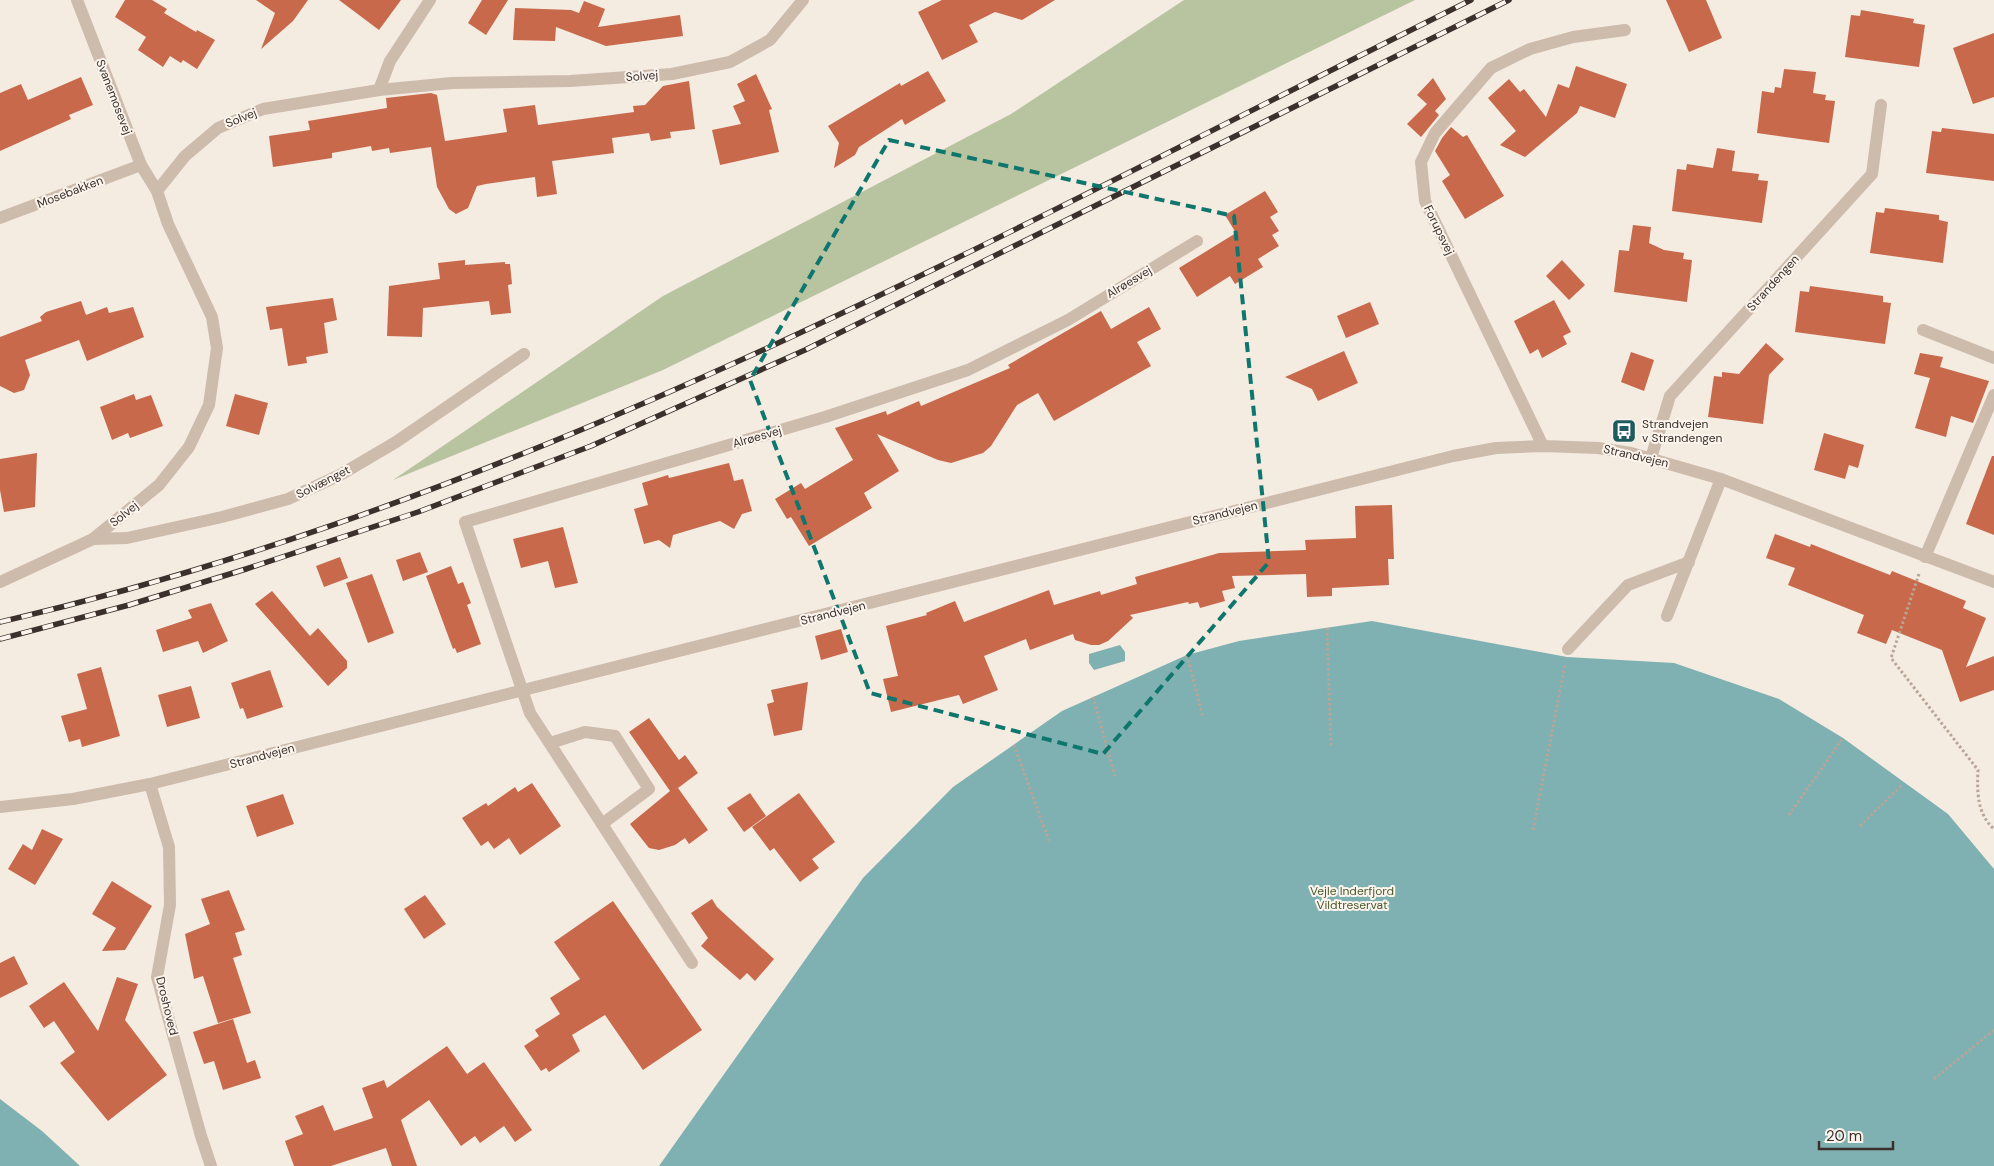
<svg xmlns="http://www.w3.org/2000/svg" width="1994" height="1166" viewBox="0 0 1994 1166" font-family="'DM Sans',sans-serif">
<rect width="100%" height="100%" fill="#f4ebe1"/>
<!-- green -->
<polygon fill="#b8c4a0" points="1184,0 1415,0 663,370 393,480 663,296 1011,114"/>
<!-- water -->
<g fill="#7fb0b2">
<polygon points="1372,621 1567,657 1674,663 1779,699 1843,738 1948,814 1994,869 1994,1166 659,1166 863,878 953,787 1062,711 1187,655 1239,641"/>
<polygon points="1120,645 1125,652 1125,661 1094,670 1089,663 1089,654"/>
<polygon points="0,1099 42,1131 80,1166 0,1166"/>
</g>
<!-- building -->
<g fill="#c8694b">
<polygon points="125,0 152,0 167,9 164,13 196,32 197,30 215,40 197,69 183,60 181,63 170,56 163,67 138,50 146,37 115,17"/>
<polygon points="256,0 308,0 293,21 261,49 275,13"/>
<polygon points="339,0 401,0 379,30"/>
<polygon points="482,0 508,0 486,35 468,23"/>
<polygon points="942,0 1055,0 1022,20 995,12 969,25 978,42 942,60 918,12"/>
<polygon points="1666,0 1706,0 1722,38 1689,52"/>
<polygon points="584,1 605,9 598,27 680,15 683,36 606,46 556,27 555,41 513,40 515,8 571,10 579,13"/>
<polygon points="1861,10 1914,19 1913,23 1925,25 1919,67 1845,57 1851,15 1860,16"/>
<polygon points="1994,33 1994,97 1973,104 1953,48"/>
<polygon points="1576,66 1627,84 1615,118 1580,106 1577,113 1525,157 1500,145 1516,131 1488,98 1509,79 1520,92 1524,89 1546,117 1558,84 1569,88"/>
<polygon points="1784,69 1816,72 1813,93 1826,95 1825,100 1835,101 1829,143 1757,133 1762,91 1774,93 1775,87 1781,88"/>
<polygon points="928,71 946,101 905,125 902,119 859,147 855,155 834,168 839,143 828,126 900,83 901,86"/>
<polygon points="756,74 772,109 769,110 779,152 720,165 712,130 741,124 733,106 745,101 737,84"/>
<polygon points="81,77 93,105 69,115 71,119 0,151 0,93 21,84 28,100"/>
<polygon points="1433,78 1446,99 1435,111 1439,115 1421,137 1407,124 1427,104 1417,95"/>
<polygon points="689,81 695,129 670,132 671,138 651,141 649,133 612,138 614,153 552,161 557,194 537,197 535,177 486,184 477,186 468,208 456,214 449,209 437,187 431,147 390,153 389,148 372,151 371,146 332,153 332,158 273,167 269,136 310,130 308,121 387,108 386,98 431,93 437,95 445,141 507,132 503,109 535,105 538,125 634,112 633,106 645,105 663,86"/>
<polygon points="1451,127 1463,137 1467,135 1504,196 1465,219 1442,181 1450,175 1435,151 1442,138"/>
<polygon points="1942,128 1994,134 1994,181 1926,173 1932,131 1941,132"/>
<polygon points="1717,148 1735,151 1732,171 1759,174 1758,180 1768,181 1762,223 1672,211 1677,169 1686,170 1687,164 1713,168"/>
<polygon points="1265,191 1278,212 1270,217 1279,231 1272,235 1279,246 1258,259 1263,267 1235,284 1230,276 1197,297 1179,268 1236,233 1225,215"/>
<polygon points="1885,208 1939,215 1939,220 1948,222 1943,263 1870,253 1876,212 1884,213"/>
<polygon points="1633,225 1651,227 1649,243 1664,250 1684,253 1683,259 1692,260 1687,302 1614,292 1619,250 1629,251"/>
<polygon points="465,260 465,265 505,262 505,264 510,264 512,284 508,285 511,313 491,315 489,301 423,308 422,337 387,336 389,286 440,279 438,263"/>
<polygon points="1562,260 1585,285 1569,300 1546,276"/>
<polygon points="1810,286 1883,296 1883,302 1891,303 1885,344 1795,332 1800,291 1809,292"/>
<polygon points="333,298 337,320 324,323 328,353 306,357 307,363 288,366 282,328 270,330 266,307"/>
<polygon points="1554,300 1571,332 1563,336 1567,344 1542,358 1538,349 1530,354 1514,321"/>
<polygon points="81,301 86,315 107,307 109,313 133,307 144,337 87,361 79,340 25,360 30,375 24,390 14,393 0,386 0,337 42,321 40,317 46,312"/>
<polygon points="1370,302 1379,324 1346,338 1337,316"/>
<polygon points="1149,307 1161,329 1137,342 1151,366 1054,421 1038,393 1017,405 991,446 983,453 951,463 938,460 877,434 899,471 864,493 872,508 809,546 791,517 787,519 775,499 801,483 805,489 853,460 835,428 886,411 887,415 919,401 921,406 1010,368 1008,365 1101,311 1111,329"/>
<polygon points="1766,343 1784,359 1769,375 1763,424 1708,417 1714,376 1722,377 1722,372 1739,374"/>
<polygon points="1344,351 1358,383 1318,401 1312,389 1285,377"/>
<polygon points="1631,352 1654,360 1644,391 1621,382"/>
<polygon points="1920,353 1943,357 1940,367 1989,381 1973,423 1951,416 1946,437 1915,428 1930,378 1914,374"/>
<polygon points="134,394 136,400 151,395 163,426 130,438 128,433 112,440 100,407"/>
<polygon points="235,394 268,403 259,435 226,426"/>
<polygon points="1824,433 1864,445 1858,468 1849,465 1845,479 1814,470"/>
<polygon points="37,453 35,507 4,512 0,490 0,459"/>
<polygon points="1992,456 1994,456 1994,535 1966,524"/>
<polygon points="729,463 734,481 743,479 752,511 742,514 734,529 720,521 673,535 670,548 659,540 644,544 634,509 648,505 642,483 668,475 669,478"/>
<polygon points="1392,505 1394,559 1388,559 1389,585 1332,588 1332,596 1307,597 1306,574 1232,576 1235,588 1222,591 1225,601 1200,608 1198,602 1189,604 1188,602 1130,615 1133,618 1108,641 1099,645 1091,645 1075,640 1073,634 1030,650 1026,639 984,656 998,690 963,704 959,695 891,712 883,679 898,676 886,626 927,615 926,613 955,601 964,622 1049,590 1054,605 1100,591 1101,595 1137,584 1135,577 1219,553 1306,550 1305,540 1356,538 1355,506"/>
<polygon points="563,527 578,583 555,588 548,561 521,568 513,539"/>
<polygon points="1775,534 1810,547 1811,544 1890,575 1892,571 1966,601 1963,608 1986,618 1966,667 1994,656 1994,690 1960,702 1942,650 1892,630 1886,644 1857,633 1864,615 1788,585 1795,568 1766,558"/>
<polygon points="420,552 428,572 403,581 396,560"/>
<polygon points="340,557 348,578 324,587 316,566"/>
<polygon points="451,566 458,584 463,582 471,603 467,605 481,644 457,653 455,648 453,649 426,576"/>
<polygon points="372,574 394,633 368,643 346,583"/>
<polygon points="272,591 310,636 318,628 347,661 347,668 328,686 255,604"/>
<polygon points="211,603 228,641 203,653 198,641 163,652 156,630 192,618 188,610"/>
<polygon points="841,629 848,652 821,660 815,636"/>
<polygon points="101,667 120,736 82,747 80,739 69,742 61,716 87,709 77,674"/>
<polygon points="270,670 283,707 247,719 243,708 240,709 231,683"/>
<polygon points="808,682 802,730 774,736 767,704 774,702 771,690"/>
<polygon points="191,686 200,718 167,727 158,695"/>
<polygon points="649,718 679,760 685,755 698,773 678,788 708,830 689,844 685,838 675,845 659,850 649,848 630,824 670,791 629,732"/>
<polygon points="532,783 561,826 520,855 509,838 494,849 488,841 481,846 462,818 486,803 488,806 515,787 518,792"/>
<polygon points="750,793 766,816 744,832 727,808"/>
<polygon points="799,793 835,842 812,859 819,868 800,882 774,848 770,851 752,827"/>
<polygon points="283,794 294,824 257,837 246,806"/>
<polygon points="42,829 63,839 35,885 8,869 23,844 32,850"/>
<polygon points="112,881 152,906 125,950 102,951 116,928 92,914"/>
<polygon points="229,890 245,930 235,933 242,955 233,958 251,1013 218,1023 203,976 194,979 185,934 210,924 201,899"/>
<polygon points="425,895 446,924 424,939 404,909"/>
<polygon points="712,899 717,907 774,959 755,981 747,973 740,980 701,946 708,938 691,913"/>
<polygon points="613,901 702,1030 643,1070 605,1015 572,1035 580,1051 549,1072 546,1068 541,1071 524,1046 539,1036 535,1030 560,1014 550,998 580,979 554,942"/>
<polygon points="14,956 28,984 0,998 0,963"/>
<polygon points="117,977 138,984 125,1020 167,1075 108,1121 60,1063 75,1052 54,1021 44,1028 29,1006 64,982 98,1031"/>
<polygon points="233,1019 247,1063 255,1060 261,1078 223,1090 214,1061 204,1064 193,1032"/>
<polygon points="447,1046 467,1074 484,1062 532,1130 515,1142 504,1126 480,1143 475,1136 461,1146 429,1100 401,1120 417,1166 392,1166 386,1148 331,1166 294,1166 285,1141 303,1134 295,1116 323,1105 334,1131 373,1118 362,1088 384,1080 387,1088"/>
</g>
<g fill="none" stroke-linecap="round" stroke-linejoin="round">
<!-- path -->
<g stroke="#b9a596" stroke-width="3" stroke-dasharray="2.5 2.5" stroke-linecap="butt">
<path d="M1919 574 1891 658 1978 770C1977 792 1977 814 1994 829"/>
<polyline points="1327,628 1331,748"/>
<polyline points="1187,655 1203,718"/>
<polyline points="1093,697 1115,776"/>
<polyline points="1014,745 1049,841"/>
<polyline points="1789,815 1843,738"/>
<polyline points="1860,826 1902,785"/>
<polyline points="1533,830 1565,665"/>
<polyline points="1934,1079 1994,1030"/>
</g>
<!-- minor -->
<g stroke="#cdbbac" stroke-width="12">
<polyline points="77,0 141,165 157,191"/>
<polyline points="379,90 390,61 430,0"/>
<polyline points="0,218 141,165"/>
<polyline points="1923,330 1994,358"/>
<polyline points="1543,446 1425,201 1421,162 1435,133 1491,68 1530,49 1573,37 1625,30"/>
<polyline points="1651,458 1670,396 1872,174 1881,105"/>
<polyline points="93,539 127,538 222,517 288,499 340,475 396,442 524,354"/>
<polyline points="1925,557 1994,395"/>
<polyline points="0,582 93,539 159,485 189,447 209,405 217,348 212,317 168,224 157,191 185,156 218,128 263,109 379,90 452,83 570,81 672,74 730,62 770,40 803,0"/>
<polyline points="1667,616 1721,479"/>
<polyline points="1568,649 1628,585 1689,562"/>
<polyline points="550,743 585,732 615,736 649,789 602,824"/>
<polyline points="150,784 169,847 170,905 157,977 201,1136 211,1166"/>
<polyline points="0,807 73,799 150,784 1453,456 1496,448 1543,446 1598,448 1631,453 1721,479 1994,582"/>
<polyline points="692,963 530,713 465,522 825,417 968,370 1068,320 1197,241"/>
</g>
<defs>
<g id="rail">
<path d="M0 622C525 500 993 238 1471 0"/>
<polyline points="0,639 129,605 246,569 418,512 591,446 805,350 1509,0"/>
</g>
</defs>
<!-- rail casing -->
<use href="#rail" stroke="#3b302b" stroke-width="5.5"/>
<!-- rail -->
<use href="#rail" stroke="#fbf5ee" stroke-width="4" stroke-dasharray="11" stroke-linecap="butt"/>
</g>
<!-- marked area -->
<path fill="none" stroke="#0f766e" stroke-width="4" stroke-dasharray="10 6" stroke-linejoin="round" d="M889 140 1234 216 1269 562 1103 754 870 693 750 380Z"/>
<!-- icons -->
<defs>
<symbol id="bus-square" viewBox="-11 -11 22 22"><rect x="-9" y="-9" width="18" height="18" rx="4" fill="#1f5a5e" stroke="#fbf5ee"/><path d="M-5-6H5V4H4V6H2V4H-2V6H-4V4H-5ZM-3.5-4V0h7V-4ZM-3.5 1.2v1.5H-2V1.2ZM2 1.2v1.5H3.5V1.2Z" fill="#fff"/></symbol>
</defs>
<g fill-rule="evenodd">
<use href="#bus-square" x="1610" y="417" width="28" height="28"/>
</g>
<g text-anchor="middle" dominant-baseline="central" stroke-width="4" stroke-linejoin="round" paint-order="stroke">
<!-- street labels -->
<g font-size="12" fill="#3b302b" stroke="#fbf5ee">
<text transform="translate(642 76) rotate(-4)">Solvej</text>
<text transform="translate(114 97) rotate(69)">Svanemosevej</text>
<text transform="translate(241 118) rotate(-22)">Solvej</text>
<text transform="translate(70 192) rotate(-21)">Mosebakken</text>
<text transform="translate(1439 230) rotate(64)">Forupsvej</text>
<text transform="translate(1129 282) rotate(-31)">Alrøesvej</text>
<text transform="translate(1773 283) rotate(-48)">Strandengen</text>
<text transform="translate(757 437) rotate(-16)">Alrøesvej</text>
<text transform="translate(1636 456) rotate(13)">Strandvejen</text>
<text transform="translate(323 482) rotate(-27)">Solvænget</text>
<text transform="translate(1225 513) rotate(-14)">Strandvejen</text>
<text transform="translate(124 514) rotate(-39)">Solvej</text>
<text transform="translate(833 613) rotate(-14)">Strandvejen</text>
<text transform="translate(262 756) rotate(-15)">Strandvejen</text>
<text transform="translate(167 1006) rotate(76)">Droshoved</text>
</g>
<!-- poi labels -->
<g font-size="12" fill="#3b302b" stroke="#fbf5ee" text-anchor="start">
<text x="1642" y="424">Strandvejen<tspan x="1642" dy="14">v Strandengen</tspan></text>
</g>
<!-- park labels -->
<g font-size="12" fill="#4a5a2e" stroke="#fbf5ee">
<text x="1352" y="891">Vejle Inderfjord<tspan x="1352" dy="14">Vildtreservat</tspan></text>
</g>
</g>
<!-- scale -->
<path d="M1819 1141v8h74v-8" fill="none" stroke="#3b302b" stroke-width="2.5"/>
<text x="1826" y="1141" font-size="15" fill="#3b302b" stroke="#fbf5ee" stroke-width="4" paint-order="stroke">20 m</text>
</svg>
